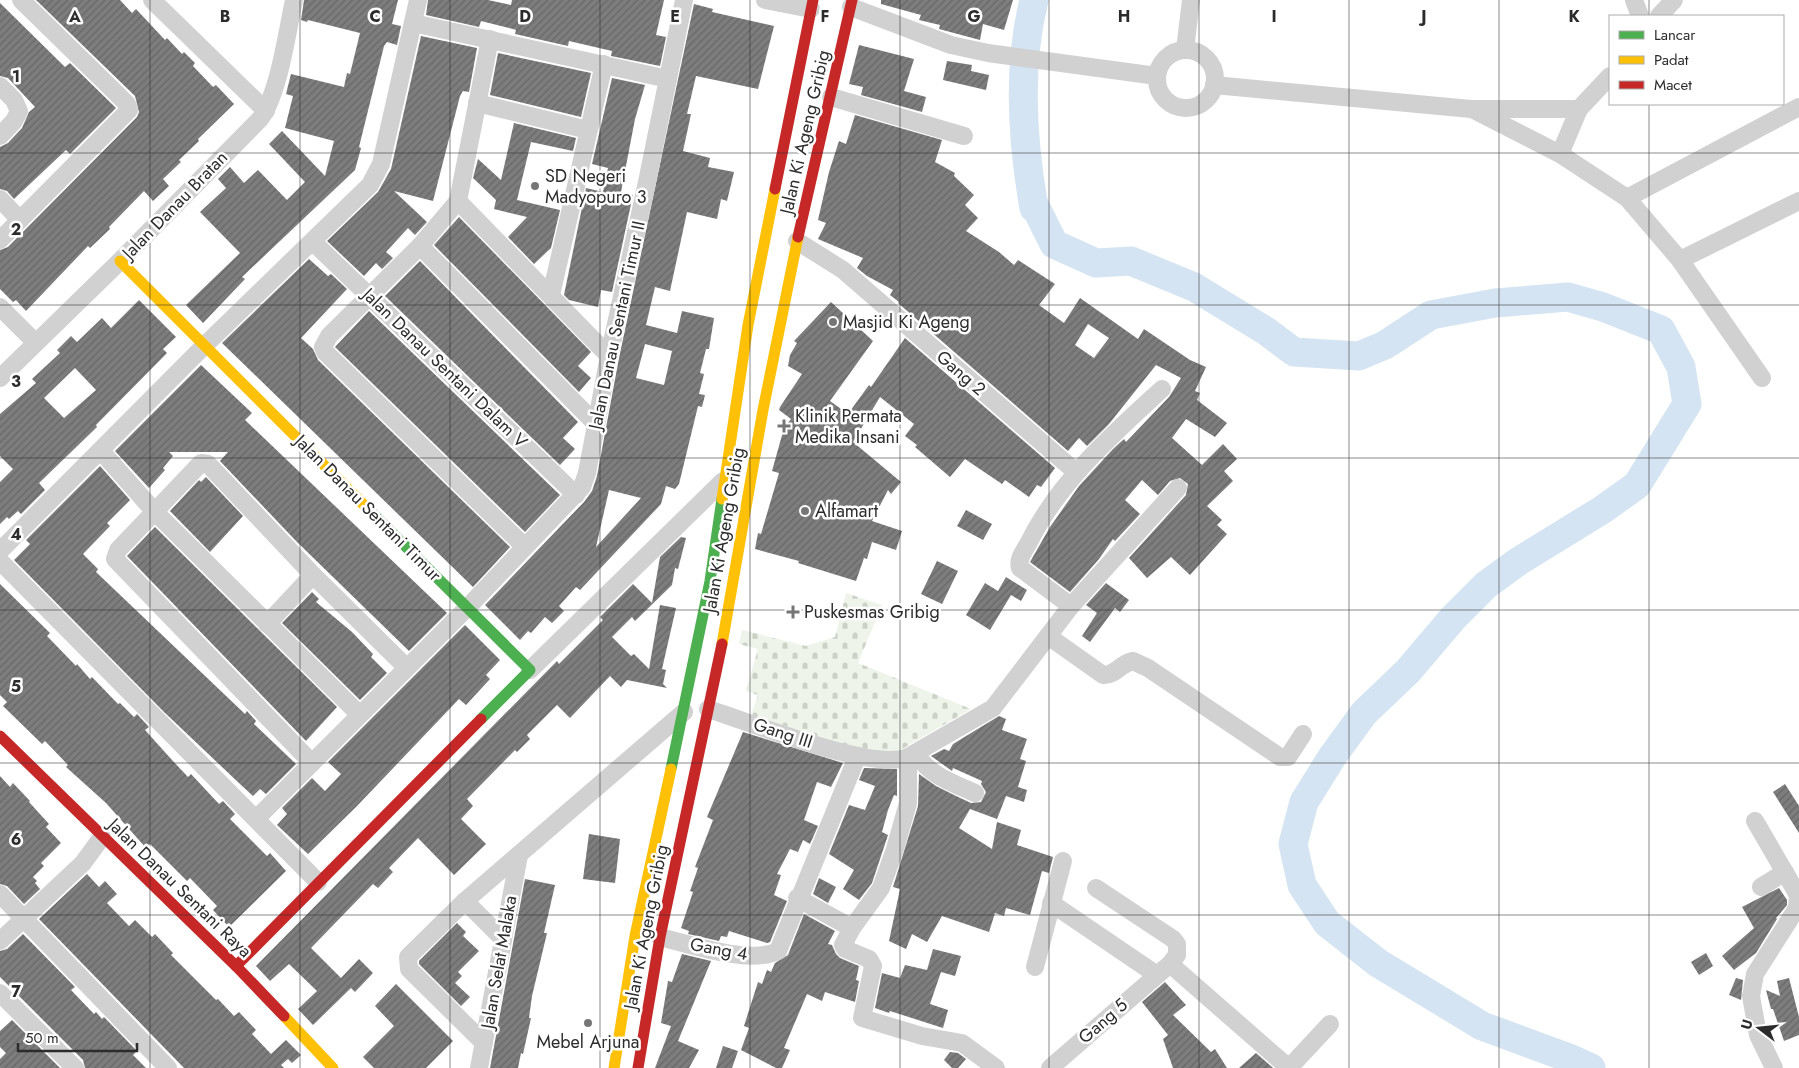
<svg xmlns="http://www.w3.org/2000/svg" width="1799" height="1068" viewBox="0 0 1799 1068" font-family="Jost,sans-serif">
<defs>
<pattern id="cemetery-stones" width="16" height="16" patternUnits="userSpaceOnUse" patternTransform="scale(1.25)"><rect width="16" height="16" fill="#eef4e9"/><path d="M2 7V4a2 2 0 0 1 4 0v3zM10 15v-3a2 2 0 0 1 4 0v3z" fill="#ccd1c8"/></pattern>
<pattern id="building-hatch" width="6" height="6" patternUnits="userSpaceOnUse" patternTransform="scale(1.25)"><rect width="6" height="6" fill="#7d7d7d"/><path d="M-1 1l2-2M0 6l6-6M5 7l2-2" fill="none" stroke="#676767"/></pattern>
</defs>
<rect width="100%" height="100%" fill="#fff"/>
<!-- cemetery -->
<polygon fill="url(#cemetery-stones)" points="846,593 882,605 858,663 971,709 897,752 846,747 751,715 758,695 746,691 758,649 739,644 742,630 806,646 835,637"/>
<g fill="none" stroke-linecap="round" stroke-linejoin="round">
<!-- river -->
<path stroke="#d4e4f2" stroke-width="29" d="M1034 0C1017 68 1022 140 1034 208V204L1054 244 1096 263 1131 261 1194 287 1266 331 1294 352 1359 356 1385 345 1431 315 1495 303 1568 297 1603 307 1661 330 1681 367 1687 404 1637 485 1602 510 1519 561 1486 585 1453 618 1408 671 1364 713 1332 757 1304 802 1293 844 1302 885 1327 923 1378 963 1482 1026 1569 1058 1591 1068"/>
</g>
<!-- building -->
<g fill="url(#building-hatch)" fill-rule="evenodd">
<polygon points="36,0 120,0 132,13 136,9 165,40 167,38 182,54 184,52 195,63 193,66 213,87 216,85 234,104 198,139 199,141 179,160 181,162 163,179 169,186 153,201 144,191 109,227 110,229 90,248 88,246 26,311 16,300 13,302 0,289 0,250 8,247 137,117 139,112 135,96"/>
<polygon points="304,0 398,0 392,24 401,26 397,45 387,42 384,46 359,147 361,148 355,170 242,277 245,279 203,323 186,305 240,253 200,212 226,188 218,179 230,167 244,183 258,170 287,200 305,182 269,144 282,131 325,176 334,141 285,128 293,96 286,94 291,74 344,87 347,73 350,74 360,33 308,20 307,22 301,20"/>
<polygon points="428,0 488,0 511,5 512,0 664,0 656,35 666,37 660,66 611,56 612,51 569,41 568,46 515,34 516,30 513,29 481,21 479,27 426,15"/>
<polygon points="881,0 1013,0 1004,30 983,24 980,40 939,29 940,25 919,20 921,15 881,4"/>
<polygon points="0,3 65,67 70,63 116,108 70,154 66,150 14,199 7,191 0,189 0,147 8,143 22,128 29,112 35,107 8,78 0,76"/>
<path d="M694 4 713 9 712 12 774 26 758 89 696 76 687 114H691L683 151 710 158 708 167 734 172 727 201 721 199 717 219 687 212 670 291 655 287 646 325 677 333 682 311 714 318 709 349H706L700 373 704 374 699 394 705 395 702 407 698 406 679 484 675 489 666 486 661 504 580 590 576 587 559 606 564 611 552 623 545 617 531 633 528 631 520 640 485 605 584 502 592 491 597 476 619 358ZM645 344 672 351 664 385 636 378ZM609 490 641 498 596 547Z"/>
<polygon points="421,36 477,48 469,92 463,91 460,96 433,201 394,191 427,222 415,235 408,228 386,252 393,258 382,269 376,263 364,276 327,241 378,192 391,169"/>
<polygon points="859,45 914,59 904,91 926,97 922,112 861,95 863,87 849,84"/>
<polygon points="498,53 591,73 581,117 490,95"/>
<polygon points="947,61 972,65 971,71 989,75 986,90 943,80"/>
<polygon points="612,78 645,85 635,119 621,192 633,195 612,292 601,290 598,307 569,300 564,295 586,188 603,192 608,168 592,164"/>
<path d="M855 115 942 140 935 162 955 173 954 176 974 195 965 205 978 218 966 231 999 252 1014 265 1018 260 1055 284 1039 305 1064 323 1080 298 1138 339 1144 329 1190 360 1206 367 1195 391 1200 393 1197 400 1227 423 1215 437 1186 419 1172 438 1202 465 1223 444 1237 459 1224 471 1233 481 1207 506 1222 520 1217 525 1227 534 1190 575 1171 557 1147 578 1129 558 1186 495 1188 484 1180 478 1170 481 1158 495 1142 480 1125 500 1140 514 1115 541 1113 539 1099 559 1070 592 1030 562 1050 527 1079 486 1113 449 1124 439 1126 442 1169 397 1181 378 1156 365 1109 424 1087 446 1079 438 1068 451 898 303 899 302 890 295 893 290 867 276 857 268 863 258 818 239 826 223 818 220 829 172 839 141 846 144ZM1088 324 1109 338 1094 358 1075 345Z"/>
<polygon points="514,123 576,138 573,151 531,142 517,200 560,210 551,248 534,264 508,237 527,217 494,209 496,200 473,178 478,159 501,180"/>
<polygon points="459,217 591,352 578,366 591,378 579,392 434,245"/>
<polygon points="309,259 328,276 331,274 347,289 301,338 313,349 318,360 510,547 473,587 222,343"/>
<polygon points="420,261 578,422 563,438 575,449 560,465 385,296"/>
<path d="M139 300 176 337 163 349 167 353 96 425 97 427 39 483 45 490 21 514 18 511 9 519 7 517 0 524V482L13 469 0 456V414L36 383 32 379 60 353 57 350 71 336 77 342 102 318 111 328ZM75 368 96 390 64 418 44 398Z"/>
<polygon points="831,302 873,341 830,401 848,414 869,385 871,387 905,338 1055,468 1041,487 1037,485 1029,497 1005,480 1002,484 965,459 950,477 915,447 917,445 905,436 914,424 880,397 853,442 901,482 891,494 888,490 872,521 902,531 896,550 872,542 867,559 864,558 856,581 798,563 799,561 755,549 758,533 761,534 779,473 772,471 784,428 791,419 779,410 780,407 802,374 788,366 790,355 797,343 794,341"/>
<polygon points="369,311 560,495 525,532 335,347"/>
<polygon points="201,365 252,413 245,420 447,613 409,651 296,541 220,461 228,452 169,452 173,456 163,468 165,470 149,488 115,451"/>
<polygon points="100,466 130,500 107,523 110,526 83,554 98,569 96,572 245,714 247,711 256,721 254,724 296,764 266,794 260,789 253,796 240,784 164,712 14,560 30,544 26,540"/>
<polygon points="206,477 243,516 210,552 170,511 199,480 201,482"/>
<polygon points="966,510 992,524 983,540 957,526"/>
<polygon points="155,527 337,707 306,741 127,556"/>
<polygon points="681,537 686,538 678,569 675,568 672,585 635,621 632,617 612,637 631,656 634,654 649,669 660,605 676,608 662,669 666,670 663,684 667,688 627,680 621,687 610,676 570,718 557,705 527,735 530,739 517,752 515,750 467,799 473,806 461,819 486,844 454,875 418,838 389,868 393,872 378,888 373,884 311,948 341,978 359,959 373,973 355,992 351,988 313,1025 298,1009 317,991 289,964 270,981 256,966 557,661 559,664 603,620 600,617 633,584 652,603 660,557"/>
<polygon points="937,561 958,571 942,604 921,594"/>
<polygon points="1006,577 1027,590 1021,601 1011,595 990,630 966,615 985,583 998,591"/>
<polygon points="1106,583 1129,600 1120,612 1115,608 1090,642 1082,636 1097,613 1086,605"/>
<polygon points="0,584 50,633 47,636 76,666 77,664 90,679 92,677 118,704 120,703 134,717 137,714 149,727 145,730 172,760 188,777 191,774 219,804 223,801 235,814 230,819 267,856 270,853 286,871 229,927 213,910 217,906 190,878 187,881 150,844 146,848 106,803 66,767 68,765 45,741 42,744 3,706 7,702 0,695"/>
<polygon points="312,592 319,599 316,602 352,632 373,654 371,657 387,673 360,700 282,623"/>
<polygon points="465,625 500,660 486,675 490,679 466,705 459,699 357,806 308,854 277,825 287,814 282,808 312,778 325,791 341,774 328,762"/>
<polygon points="999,716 1006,719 1002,730 1027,739 1020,759 1026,761 1018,787 1027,790 1024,802 1006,796 997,819 970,809 959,828 992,849 997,822 1021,830 1017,845 1053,857 1049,873 1042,871 1030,915 1006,908 1004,916 995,913 989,932 942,916 927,942 912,934 906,949 889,941 900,889 893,887 918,806 919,774 936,786 954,795 971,803 981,802 986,792 981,784 982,781 953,768 952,771 931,756 944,749 949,751 953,744"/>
<polygon points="743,732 843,763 831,787 817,782 804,820 818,826 810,844 803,840 798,852 790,849 777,874 781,875 774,895 787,901 770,942 767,943 729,931 727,937 721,936 719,941 688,934 689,931 681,928 693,892 690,891 698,868 695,867 713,820 707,817"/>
<polygon points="864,768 897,769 897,796 894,795 888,810 882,832 888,835 872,883 859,900 843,889 854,870 829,854 849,805 865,810 875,786 859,780"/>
<polygon points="0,776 10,787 13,783 30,801 29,802 49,824 46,827 61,843 41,863 44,866 33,877 37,881 35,883 40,889 24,904 7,886 0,884"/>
<polygon points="1785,784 1799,806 1799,833 1773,792"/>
<polygon points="589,834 620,839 615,883 583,879"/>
<polygon points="87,874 99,887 105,881 117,894 107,903 129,926 135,920 152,937 155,934 173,953 171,955 216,1000 218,999 234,1016 239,1012 256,1030 252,1034 271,1054 286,1040 301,1055 292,1063 288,1059 281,1065 284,1068 184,1068 39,919"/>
<polygon points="819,878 836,887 828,903 813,894"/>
<polygon points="525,879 555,885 544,933 547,933 532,996 529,1018 531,1018 523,1054 521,1053 518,1068 490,1068"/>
<polygon points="1779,888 1787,900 1787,905 1776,918 1777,919 1756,953 1734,970 1722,956 1754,928 1742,907"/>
<polygon points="804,914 835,931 828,944 832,945 836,954 840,958 859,966 856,980 859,981 855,1002 825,992 822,1001 807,994 784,1048 790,1050 782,1068 776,1068 741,1050 749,1028 744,1026 758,982 762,984 767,970 771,972 775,963 788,955"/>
<polygon points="457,923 466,932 463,936 479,951 458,972 462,976 455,983 470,997 461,1006 419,964 419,961"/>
<polygon points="23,934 75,987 71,990 94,1014 96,1012 102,1019 104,1017 137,1051 133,1055 146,1068 85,1068 83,1060 0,977 0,951 7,949"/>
<polygon points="933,949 961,956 955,976 941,972 930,1004 948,1010 943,1028 890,1011 889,1013 875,1008 882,973 900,978 905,965 927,970"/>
<polygon points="1706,953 1713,966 1699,975 1691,962"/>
<polygon points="682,954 711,961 678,1041 699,1050 689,1068 655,1068 671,1026 661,1023 668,981 672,982"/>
<polygon points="1736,978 1743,980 1741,1000 1729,995"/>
<polygon points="1789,978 1799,1017 1799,1035 1784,1041 1773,1009 1771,1009 1766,990 1780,996 1777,981"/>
<polygon points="1165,982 1186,1005 1173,1015 1211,1052 1215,1049 1227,1068 1173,1068 1163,1039 1168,1035 1142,1002"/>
<polygon points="396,984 453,1041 426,1068 374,1068 363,1057 394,1026 375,1006"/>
<polygon points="12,1020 60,1068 0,1068 0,1059 6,1053 0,1047 0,1031"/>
<polygon points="723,1046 738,1051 732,1068 716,1068"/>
<polygon points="950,1052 958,1053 966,1059 958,1068 952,1068 944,1060"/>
<polygon points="1256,1053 1273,1068 1239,1068"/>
</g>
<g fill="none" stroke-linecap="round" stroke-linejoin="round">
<!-- street -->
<g stroke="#d1d1d1" stroke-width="18">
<polyline points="152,0 266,111"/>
<polyline points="765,0 811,9"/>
<polyline points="1634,0 1640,16"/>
<polyline points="851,7 951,45 988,53 1157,76"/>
<polyline points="1659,16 1674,0"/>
<polyline points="413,23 668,79"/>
<polyline points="490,39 458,201 420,246 329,336 323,347 325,352 525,547"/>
<polyline points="1185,50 1191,0"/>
<circle cx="1186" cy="79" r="29"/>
<polyline points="1214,85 1471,109 1579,109 1610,76"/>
<polyline points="0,86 14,100 19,111 14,121 0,136"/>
<polyline points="831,97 964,136"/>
<polyline points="477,103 588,130"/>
<polyline points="1474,110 1560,154 1627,198 1680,260 1762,378"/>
<polyline points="1560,154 1579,109"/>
<polyline points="1627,198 1799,107"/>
<polyline points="0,199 20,220"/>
<polyline points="458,201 609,356"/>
<polyline points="0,240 129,110 127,104 114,91 21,0"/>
<polyline points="797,241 843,270 1076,472"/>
<polyline points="313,242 576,495"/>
<polyline points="420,246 595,423"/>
<polyline points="1680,260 1799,201"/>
<polyline points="551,295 604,64"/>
<polyline points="0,307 35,342"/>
<path d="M0 378 120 261 260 119C279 94 287 32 294 0"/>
<polyline points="101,451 154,511 360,715"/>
<polyline points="0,551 204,346 370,185 381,164 418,0"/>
<polyline points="0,561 318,882"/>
<path d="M1071 606 1020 568C1017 560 1024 551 1028 544 1059 481 1112 435 1162 389"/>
<polyline points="267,624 313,575"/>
<path d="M1048 636 1103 675C1115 676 1121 663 1133 661L1148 668 1280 757H1288L1303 734"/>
<polyline points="530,670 723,481"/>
<path d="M708 709C750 722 872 772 908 757L993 708 1071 606 1178 488"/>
<path d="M916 753C928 775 953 783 975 793"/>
<polyline points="908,757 908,803 895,849 881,888 852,928 843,945 845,949 869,959 873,966 862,1018 922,1036 962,1043 996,1068"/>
<polyline points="312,763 115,559 118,550 201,463 208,464 313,575 406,667"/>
<polyline points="256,819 468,607 582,487 587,473 609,356 647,182 684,0"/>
<polyline points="1755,821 1798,895 1797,908 1755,974 1751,996 1758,1035 1774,1068"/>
<polyline points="1761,887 1785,872"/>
<polyline points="0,894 168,1068"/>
<polyline points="797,898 852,928"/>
<polyline points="465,901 503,939"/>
<polyline points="1051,903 1157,975"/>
<path d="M660 937C689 944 750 965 778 951L857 757"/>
<polyline points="0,941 83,863 102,837"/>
<polyline points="1170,964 1289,1068"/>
<polyline points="1035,967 1063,861"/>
<polyline points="0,993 75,1068"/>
<polyline points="484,1043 409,969 408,957 465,901 684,712"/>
<polyline points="479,1068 519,855"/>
<polyline points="1050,1068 1170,964 1177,955 1177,944 1173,939 1096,888"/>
<polyline points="1289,1068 1330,1024"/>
</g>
<!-- fast -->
<g stroke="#4caf50" stroke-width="11">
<polyline points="368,509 530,670 481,719"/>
<polyline points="671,769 710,581 722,499"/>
</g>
<!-- slow -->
<g stroke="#ffc107" stroke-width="11">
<polyline points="120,261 368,509"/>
<polyline points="722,499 748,325 775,189"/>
<polyline points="722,644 763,410 798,237"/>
<polyline points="284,1016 333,1068"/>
<polyline points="614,1068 635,936 671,769"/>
</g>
<!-- jam -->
<g stroke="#c62828" stroke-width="11">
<polyline points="775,189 813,0"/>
<polyline points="798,237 852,0"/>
<polyline points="0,736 236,966 284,1016"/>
<polyline points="236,966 481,719"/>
<polyline points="638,1068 660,937 722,644"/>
</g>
</g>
<!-- grid -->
<path fill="none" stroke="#2c2c2c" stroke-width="1" stroke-opacity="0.55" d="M150 0V1068M300 0V1068M450 0V1068M600 0V1068M750 0V1068M900 0V1068M1049 0V1068M1199 0V1068M1349 0V1068M1499 0V1068M1649 0V16M1649 104V1068M0 153H1799M0 305H1799M0 458H1799M0 610H1799M0 763H1799M0 915H1799"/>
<!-- markers -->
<g fill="#767676" stroke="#fff" stroke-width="2">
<circle cx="535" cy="186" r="5"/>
<circle cx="833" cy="322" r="5"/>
<path d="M781.5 418.5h5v5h5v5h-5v5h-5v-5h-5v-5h5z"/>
<circle cx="805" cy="511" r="5"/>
<path d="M790.5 604.5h5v5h5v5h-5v5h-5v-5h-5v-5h5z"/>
<circle cx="588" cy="1023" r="5"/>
</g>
<g text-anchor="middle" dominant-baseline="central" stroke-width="5" stroke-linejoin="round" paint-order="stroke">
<!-- street labels -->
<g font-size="18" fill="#2c2c2c" stroke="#fff">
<text transform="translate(805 132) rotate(-77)">Jalan Ki Ageng Gribig</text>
<text transform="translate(175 205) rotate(-46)">Jalan Danau Bratan</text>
<text transform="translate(617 325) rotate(-78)">Jalan Danau Sentani Timur II</text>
<text transform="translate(445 368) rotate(44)">Jalan Danau Sentani Dalam V</text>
<text transform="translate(961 373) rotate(41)">Gang 2</text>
<text transform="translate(368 508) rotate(45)">Jalan Danau Sentani Timur</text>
<text transform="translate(724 530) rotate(-80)">Jalan Ki Ageng Gribig</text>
<text transform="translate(783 733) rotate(18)">Gang III</text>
<text transform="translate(180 888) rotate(44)">Jalan Danau Sentani Raya</text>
<text transform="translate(646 927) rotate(-79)">Jalan Ki Ageng Gribig</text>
<text transform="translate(719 949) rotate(10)">Gang 4</text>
<text transform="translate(499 962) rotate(-80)">Jalan Selat Malaka</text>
<text transform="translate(1103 1021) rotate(-41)">Gang 5</text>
</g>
<!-- poi labels -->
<g font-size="18" fill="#2c2c2c" stroke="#fff" text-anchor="start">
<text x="545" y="176">SD Negeri<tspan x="545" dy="21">Madyopuro 3</tspan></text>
<text x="843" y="322">Masjid Ki Ageng</text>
<text x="795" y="416">Klinik Permata<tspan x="795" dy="21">Medika Insani</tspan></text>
<text x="815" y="511">Alfamart</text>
<text x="804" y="612">Puskesmas Gribig</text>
<text x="588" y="1042" text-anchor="middle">Mebel Arjuna</text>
</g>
</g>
<g font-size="16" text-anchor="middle" font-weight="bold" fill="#2c2c2c" stroke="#fff" stroke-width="5" stroke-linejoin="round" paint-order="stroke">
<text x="75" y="22">A</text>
<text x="225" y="22">B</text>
<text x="375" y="22">C</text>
<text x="525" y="22">D</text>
<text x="675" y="22">E</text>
<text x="825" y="22">F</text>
<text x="974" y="22">G</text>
<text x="1124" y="22">H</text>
<text x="1274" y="22">I</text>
<text x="1424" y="22">J</text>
<text x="1574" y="22">K</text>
<text x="16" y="82">1</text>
<text x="16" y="235">2</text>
<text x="16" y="387">3</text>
<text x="16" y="540">4</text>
<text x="16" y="692">5</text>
<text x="16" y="845">6</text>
<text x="16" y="997">7</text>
</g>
<!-- legend -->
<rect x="1609" y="15" width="175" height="90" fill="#ffffff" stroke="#ababab"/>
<rect x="1619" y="31" width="25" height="8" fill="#4caf50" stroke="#ababab"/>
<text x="1654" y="40" font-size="15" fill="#2c2c2c">Lancar</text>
<rect x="1619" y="56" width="25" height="8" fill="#ffc107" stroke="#ababab"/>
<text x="1654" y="65" font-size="15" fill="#2c2c2c">Padat</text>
<rect x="1619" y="81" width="25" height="8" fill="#c62828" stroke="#ababab"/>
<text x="1654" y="90" font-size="15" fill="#2c2c2c">Macet</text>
<!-- north arrow -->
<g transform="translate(1759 1028) rotate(286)" stroke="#ffffff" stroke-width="4" paint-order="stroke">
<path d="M0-4L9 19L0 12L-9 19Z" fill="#2c2c2c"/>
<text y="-8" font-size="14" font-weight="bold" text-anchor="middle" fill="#2c2c2c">U</text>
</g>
<!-- scale -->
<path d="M18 1043v8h119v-8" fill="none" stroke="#2c2c2c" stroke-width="2.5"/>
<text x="25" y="1043" font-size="15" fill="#2c2c2c" stroke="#ffffff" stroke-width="4" paint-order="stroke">50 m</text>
</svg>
